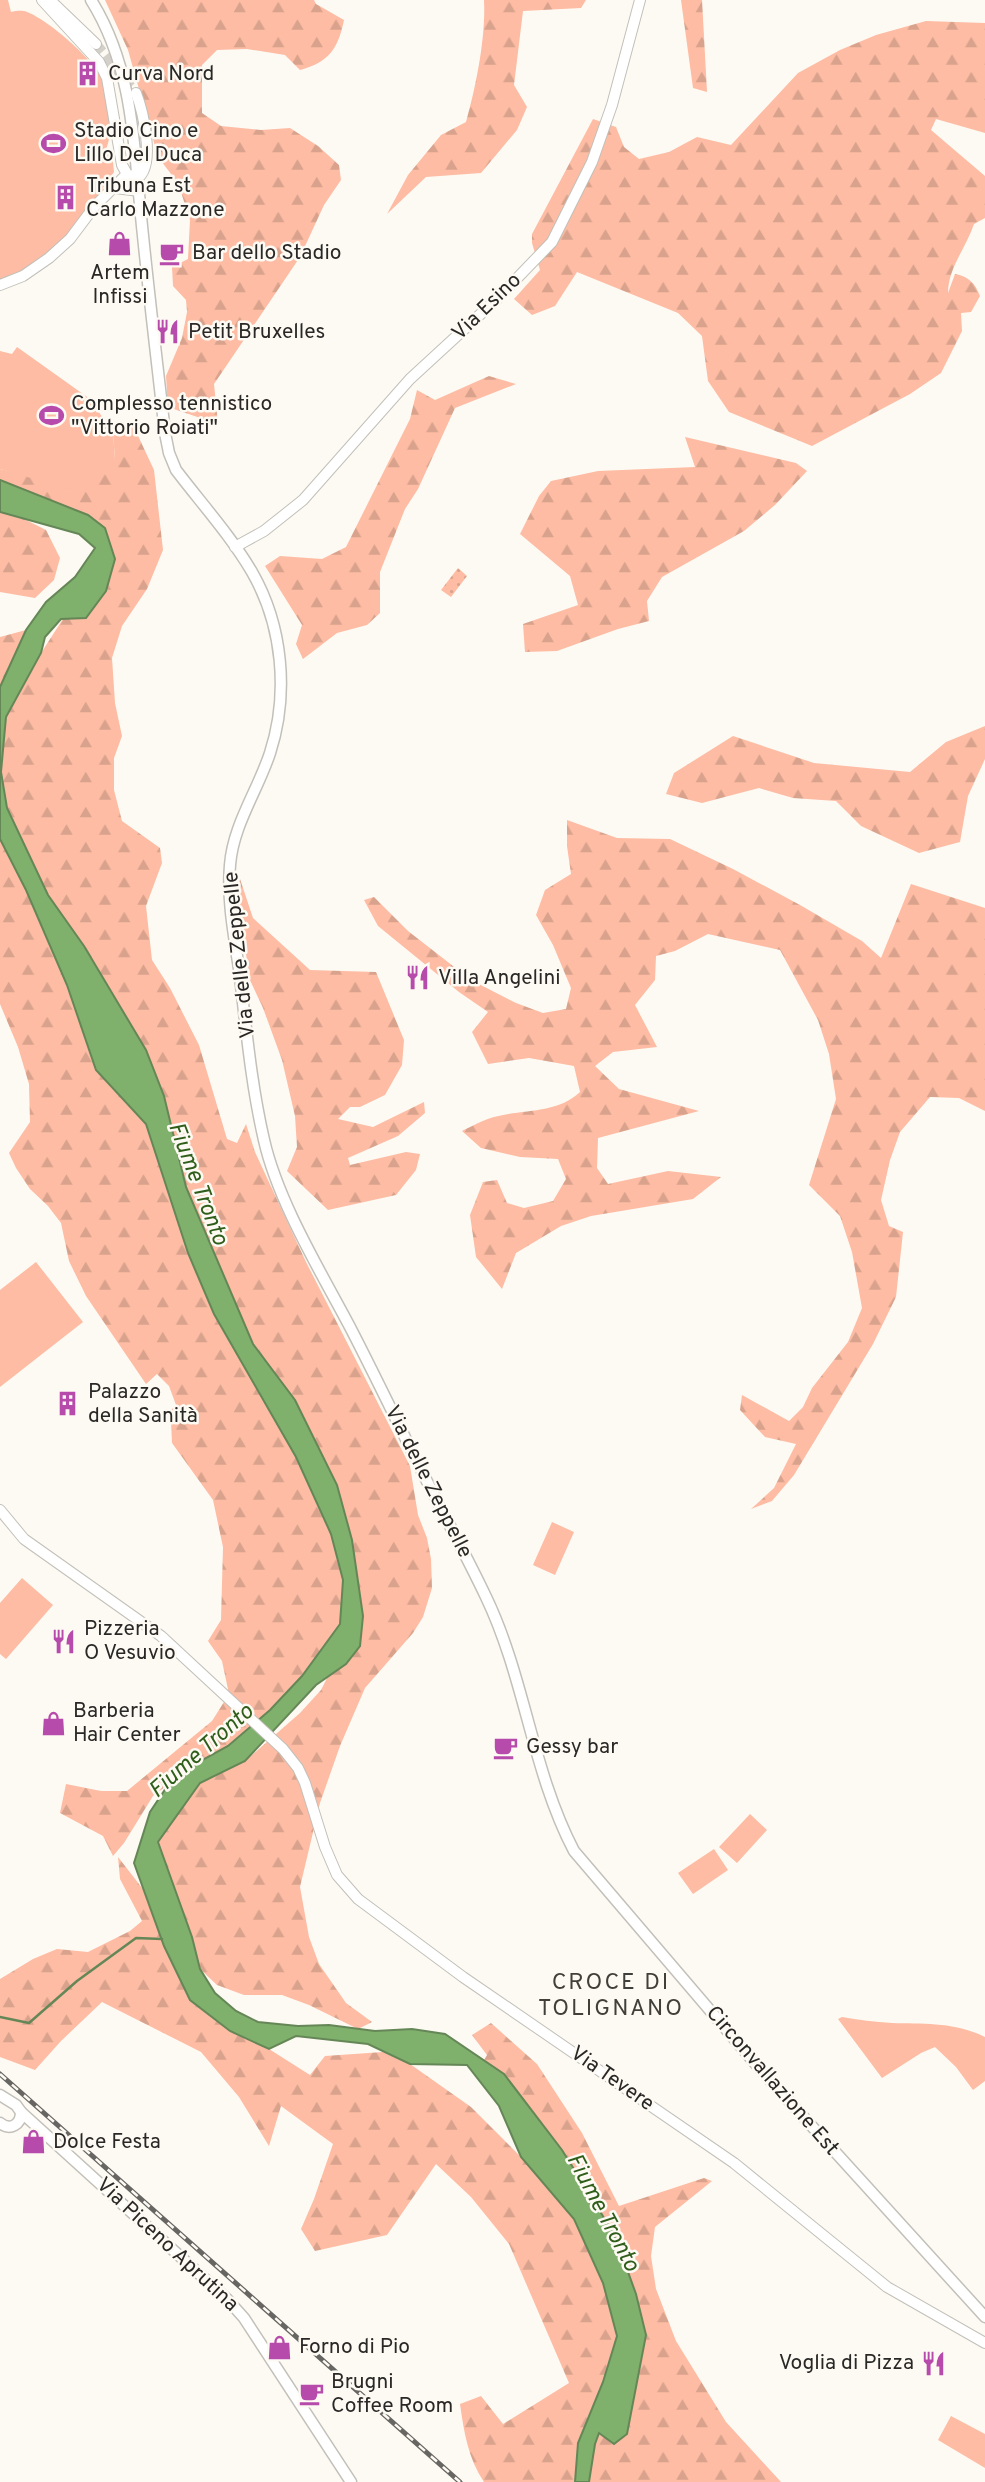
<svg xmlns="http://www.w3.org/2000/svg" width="985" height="2482" viewBox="0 0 985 2482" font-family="Overpass,sans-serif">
<defs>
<pattern id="grass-dots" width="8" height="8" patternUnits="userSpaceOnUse" patternTransform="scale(1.75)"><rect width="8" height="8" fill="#fdbca3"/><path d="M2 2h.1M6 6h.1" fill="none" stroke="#d9a28c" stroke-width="1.8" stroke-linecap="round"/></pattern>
<pattern id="forest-firs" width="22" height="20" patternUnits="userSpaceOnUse" patternTransform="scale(1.75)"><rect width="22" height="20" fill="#fdbca3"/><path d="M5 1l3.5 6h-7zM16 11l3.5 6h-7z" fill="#d9a28c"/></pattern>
</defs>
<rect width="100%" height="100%" fill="#fdfaf3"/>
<!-- grass -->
<polygon fill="url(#grass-dots)" points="458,568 467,576 451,597 441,590"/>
<!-- forest -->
<g fill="url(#forest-firs)">
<path d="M105 0H314L316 4 344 20C338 49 329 62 300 70L285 55 247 49 217 50 202 65V113L221 126 261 130 290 128 318 146 339 165 341 180 324 205 300 257 214 384 218 424 168 407 166 376 182 338 187 312 186 300 173 286 172 267 188 259 190 220 178 183 158 157 128 50Z"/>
<path d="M484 0H586L581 8 523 11 514 85 527 107 517 130 481 173 426 177 387 214 408 175 441 135 466 122C476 86 486 37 484 0Z"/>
<polygon points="681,0 702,0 707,92 693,88"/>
<path d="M926 21 985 23V133L936 119 931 130 985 176V218L974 224C966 248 948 268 948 293L955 274C968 276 975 283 980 296L971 312 961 313 962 331 941 373 910 394 812 446 729 412 708 381 702 336 678 313 577 272 555 306 532 315 514 299 540 270 532 243V234L593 119 616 127 624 147 639 159 669 152 697 137 731 145 798 73 840 50 876 35Z"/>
<polygon points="489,376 516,384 455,408 418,489 405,509 380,572 380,613 367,625 337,633 303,659 296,644 302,625 265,566 280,556 322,559 346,547 410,419 417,390 435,400"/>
<polygon points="133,425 154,470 163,550 147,589 122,626 112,658 115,703 122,736 114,758 114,790 122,821 160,848 162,863 146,906 152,960 170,988 199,1045 227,1139 237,1143 246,1124 255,1152 306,1262 410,1466 418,1515 427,1538 431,1559 432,1588 423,1617 413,1633 365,1688 340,1746 320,1803 300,1887 309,1937 319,1964 346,2003 372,2022 358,2029 309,2005 282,1995 244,1995 217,1985 200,1969 192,1937 158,1842 200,1783 245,1761 300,1713 321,1690 328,1676 346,1664 360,1646 363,1616 352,1540 295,1400 253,1344 186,1187 164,1096 146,1050 84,946 48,895 7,808 1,772 6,718 41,653 63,619 86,618 106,591 88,515 0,480 0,469 26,475 115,459 113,433"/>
<polygon points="685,437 796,463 807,471 775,505 744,531 662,577 647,601 649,621 618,629 557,651 525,652 523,624 578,605 570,576 520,534 539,496 551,481 598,471 695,467"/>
<polygon points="0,512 22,518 46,530 60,558 54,580 35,598 0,592"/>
<polygon points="26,630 0,687 0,637"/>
<polygon points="985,726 985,759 968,796 960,842 919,853 861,826 836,801 793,798 759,788 702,803 666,794 674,773 733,736 814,763 910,772 946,742"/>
<path d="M567 820 617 838 670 839 733 869 800 905 862 941 881 958 911 884 985 908V1111L959 1098 930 1097 900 1132 890 1160 881 1200 889 1226 903 1232 896 1297 873 1344 794 1475 772 1501 751 1509 774 1488 796 1444 765 1437 740 1410 742 1395 789 1421 803 1407 812 1388 848 1342 862 1308 852 1252 840 1216 809 1185 836 1099 829 1054 818 1020 780 950 708 934 675 951 656 956 655 980 635 1005 657 1047 613 1052 595 1066 619 1089 699 1111 598 1138 597 1168 608 1184 668 1171 721 1177 693 1199 591 1216 561 1226 516 1253 502 1289 476 1257 470 1215 483 1182 497 1180 507 1203 524 1208 553 1201 566 1179 558 1159 520 1157 481 1148 462 1131C472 1126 483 1120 494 1117 523 1109 557 1114 580 1092L574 1066 529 1058 488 1064 472 1032 488 1012 459 992 378 926 364 900 374 897 408 931 471 980 516 1003 543 1013 566 1009 571 988 553 945 536 915 545 890 571 874 567 846Z"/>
<polygon points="0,839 26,890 67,985 96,1070 146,1124 188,1253 214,1314 296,1457 331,1534 343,1580 340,1624 302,1676 270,1710 228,1746 195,1764 153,1796 124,1843 113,1856 103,1836 60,1813 66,1784 101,1791 127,1791 212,1721 229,1694 222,1661 208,1641 221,1620 223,1547 213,1500 172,1443 171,1421 167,1414 176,1405 169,1386 157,1374 146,1384 86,1296 69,1261 61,1223 48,1206 30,1189 16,1168 9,1153 30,1122 29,1084 18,1047 0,1004"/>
<polygon points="240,879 253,918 310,970 376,972 404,1040 402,1065 385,1095 360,1107 350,1107 338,1119 373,1127 424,1102 425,1113 398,1136 348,1158 350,1165 406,1152 420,1154 416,1170 396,1195 328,1210 287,1171 297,1147 295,1116 282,1060 263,1008 249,978 238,889"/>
<path d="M118 1857 146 1893 164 1946 190 1999 230 2031 269 2049 310 2075 325 2056 383 2052 410 2064 471 2107 521 2157 574 2219 603 2283 617 2336 603 2382 578 2442 575 2482H484C468 2458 464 2432 460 2404L481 2396 503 2424 569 2383 509 2244 471 2197 436 2164 387 2235 315 2251 301 2229 314 2199 333 2144 281 2106 269 2146 239 2097 201 2052 102 2002 61 2041 35 2070 0 2057V1979L33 1959 57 1949 88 1952 130 1931 142 1921 120 1879Z"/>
<polygon points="491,2023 537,2064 582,2133 619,2206 704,2178 712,2181 655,2227 651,2256 656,2289 676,2341 726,2422 781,2482 589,2482 595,2444 599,2433 627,2434 646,2335 530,2110 504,2074 484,2060 487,2055 472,2035"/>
</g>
<!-- park -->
<g fill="#fdbca3">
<path d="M0 0H8L11 12C16 11 22 10 27 12 47 19 96 61 103 81 112 105 114 127 106 150L112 153 114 172 103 188 107 201 73 242 0 288Z"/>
<polygon points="17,347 90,399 113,433 115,459 94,480 68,489 0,469 0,351 12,354"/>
<polygon points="36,1262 83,1322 0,1387 0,1290"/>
<polygon points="552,1522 574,1532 555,1575 533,1565"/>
<polygon points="22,1578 53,1605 6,1659 0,1654 0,1603"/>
<polygon points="750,1814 767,1830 737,1863 719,1847"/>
<polygon points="714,1849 728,1870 693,1894 678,1873"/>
<path d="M842 2017C858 2020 875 2022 892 2023 924 2024 955 2022 985 2037V2081L973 2090 956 2067 935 2047 921 2053 882 2078 838 2019Z"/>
<polygon points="951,2416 985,2434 985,2468 938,2440"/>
</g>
<!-- water -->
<polygon fill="#7fb06c" stroke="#658757" stroke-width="2" points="0,480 88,515 105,528 115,559 106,591 86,618 61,619 45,637 41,653 6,717 1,772 7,808 48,895 84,946 146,1050 164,1096 186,1187 253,1344 295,1400 337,1485 352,1540 363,1616 360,1646 346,1664 316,1685 245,1761 200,1783 158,1842 192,1937 200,1969 215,1993 236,2011 258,2022 298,2026 329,2025 375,2031 412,2029 445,2034 504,2074 562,2150 584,2185 615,2236 636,2294 646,2335 627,2434 614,2444 599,2433 595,2444 589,2482 575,2482 578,2443 603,2382 617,2336 603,2283 574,2219 521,2157 499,2106 467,2065 410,2064 368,2044 296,2036 269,2049 230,2031 190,2000 164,1946 134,1863 150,1812 168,1785 195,1764 228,1746 270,1710 302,1676 340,1624 343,1580 331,1534 296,1457 214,1314 188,1253 146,1124 96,1070 67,985 26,890 0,839 0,687 26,630 46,602 75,577 95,548 79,534 0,512"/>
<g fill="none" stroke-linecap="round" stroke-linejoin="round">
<!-- stream -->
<polyline stroke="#658757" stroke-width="2.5" points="0,2017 29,2023 77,1981 136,1938 162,1939"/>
<!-- tertiary-tunnel -->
<polyline stroke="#d3d0ca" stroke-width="10" stroke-dasharray="10 5" stroke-linecap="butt" points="96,44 136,93"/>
<defs>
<g id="tertiary">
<polyline points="50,0 96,44"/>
<path d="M133 175 139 177C155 163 143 111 136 93"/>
<polyline points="115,188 140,191"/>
<polyline points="0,285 23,276 49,258 70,239 94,207 127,174 122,165 107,78 99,62 42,0"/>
<polyline points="235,547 264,531 303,500 410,379 497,299 552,242 592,162 612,105 640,0"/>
<polyline points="0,1510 24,1539 161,1636 283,1749 298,1768 305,1783 325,1847 337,1875 358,1899 463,1977 734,2163 887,2287 985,2343"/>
</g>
<g id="secondary">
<path d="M91 0C132 65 134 142 141 216 148 288 157 361 165 433L169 453 176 470C201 503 231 536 252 572 283 626 289 694 270 753 258 790 233 825 230 865 227 900 234 935 239 969 246 1026 251 1084 264 1140 278 1202 321 1272 351 1329 380 1385 406 1441 435 1497 452 1530 470 1563 486 1597 525 1678 532 1771 574 1851L760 2069 985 2317"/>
<polyline points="0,2095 16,2105 21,2112 227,2299 244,2318 351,2482"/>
<path d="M0 2123C10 2131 21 2125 21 2112"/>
</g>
</defs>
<!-- tertiary casing -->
<use href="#tertiary" stroke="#c2c0b9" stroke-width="12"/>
<!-- secondary casing -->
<use href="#secondary" stroke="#c2c0b9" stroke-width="13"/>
<!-- tertiary -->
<use href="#tertiary" stroke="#fff" stroke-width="10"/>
<!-- secondary -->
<use href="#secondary" stroke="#fff" stroke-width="10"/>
<defs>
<polyline id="rail" points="0,2074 460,2482"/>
</defs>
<!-- rail casing -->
<use href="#rail" stroke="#686662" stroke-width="5"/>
<!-- rail -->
<use href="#rail" stroke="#fdfaf3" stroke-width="2.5" stroke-dasharray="8" stroke-linecap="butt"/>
</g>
<!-- icons -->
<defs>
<symbol id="building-bare" viewBox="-9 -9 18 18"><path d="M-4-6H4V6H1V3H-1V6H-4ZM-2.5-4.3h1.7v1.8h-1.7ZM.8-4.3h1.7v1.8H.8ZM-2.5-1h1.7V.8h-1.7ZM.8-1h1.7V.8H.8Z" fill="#b74bab" stroke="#fdfaf3" stroke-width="2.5" paint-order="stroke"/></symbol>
<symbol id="stadium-bare" viewBox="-9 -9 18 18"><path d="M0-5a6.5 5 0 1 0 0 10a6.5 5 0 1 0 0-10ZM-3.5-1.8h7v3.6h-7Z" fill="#b74bab" stroke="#fdfaf3" stroke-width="2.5" paint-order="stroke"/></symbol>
<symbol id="shop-bare" viewBox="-9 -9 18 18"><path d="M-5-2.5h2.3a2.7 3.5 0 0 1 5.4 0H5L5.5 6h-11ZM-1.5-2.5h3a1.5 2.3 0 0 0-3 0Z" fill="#b74bab" stroke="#fdfaf3" stroke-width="2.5" paint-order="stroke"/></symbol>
<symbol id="cafe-bare" viewBox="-9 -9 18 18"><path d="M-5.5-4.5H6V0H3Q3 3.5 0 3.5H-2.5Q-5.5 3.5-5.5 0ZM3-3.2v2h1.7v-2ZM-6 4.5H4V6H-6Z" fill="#b74bab" stroke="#fdfaf3" stroke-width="2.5" paint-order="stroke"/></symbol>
<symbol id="restaurant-bare" viewBox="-9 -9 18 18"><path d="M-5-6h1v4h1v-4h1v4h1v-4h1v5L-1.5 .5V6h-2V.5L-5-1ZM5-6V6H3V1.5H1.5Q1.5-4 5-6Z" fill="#b74bab" stroke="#fdfaf3" stroke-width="2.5" paint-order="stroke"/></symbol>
</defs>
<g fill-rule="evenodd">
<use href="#building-bare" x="70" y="56" width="35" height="35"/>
<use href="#stadium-bare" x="36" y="126" width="35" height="35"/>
<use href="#building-bare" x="48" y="180" width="35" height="35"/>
<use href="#shop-bare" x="102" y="226" width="35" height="35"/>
<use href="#cafe-bare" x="154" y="236" width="35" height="35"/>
<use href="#restaurant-bare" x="150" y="314" width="35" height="35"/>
<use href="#stadium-bare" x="34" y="398" width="35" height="35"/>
<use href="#restaurant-bare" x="400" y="960" width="35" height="35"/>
<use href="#building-bare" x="50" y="1386" width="35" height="35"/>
<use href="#restaurant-bare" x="46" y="1624" width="35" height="35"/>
<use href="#shop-bare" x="36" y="1706" width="35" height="35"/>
<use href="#cafe-bare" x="488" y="1730" width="35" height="35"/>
<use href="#shop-bare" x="16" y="2124" width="35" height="35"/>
<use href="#shop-bare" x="262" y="2330" width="35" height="35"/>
<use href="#restaurant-bare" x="916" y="2346" width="35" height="35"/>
<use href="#cafe-bare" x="294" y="2376" width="35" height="35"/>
</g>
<g text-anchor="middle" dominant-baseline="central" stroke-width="5" stroke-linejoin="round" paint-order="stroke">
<!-- poi labels -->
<g font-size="21" fill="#292826" stroke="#fdfaf3" text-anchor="start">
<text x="108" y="74">Curva Nord</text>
<text x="74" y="131">Stadio Cino e<tspan x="74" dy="24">Lillo Del Duca</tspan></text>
<text x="86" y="186">Tribuna Est<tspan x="86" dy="24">Carlo Mazzone</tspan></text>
<text x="192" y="253">Bar dello Stadio</text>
<text x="120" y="273" text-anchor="middle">Artem<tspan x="120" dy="24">Infissi</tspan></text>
<text x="188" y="332">Petit Bruxelles</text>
<text x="71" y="404">Complesso tennistico<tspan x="71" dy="24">"Vittorio Roiati"</tspan></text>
<text x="438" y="978">Villa Angelini</text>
<text x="88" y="1392">Palazzo<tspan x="88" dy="24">della Sanità</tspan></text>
<text x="84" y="1629">Pizzeria<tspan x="84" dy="24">O Vesuvio</tspan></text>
<text x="73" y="1711">Barberia<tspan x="73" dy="24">Hair Center</tspan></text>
<text x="526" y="1747">Gessy bar</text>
<text x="53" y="2142">Dolce Festa</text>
<text x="299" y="2347">Forno di Pio</text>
<text x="914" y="2363" text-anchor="end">Voglia di Pizza</text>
<text x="331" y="2382">Brugni<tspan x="331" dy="24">Coffee Room</tspan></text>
</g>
<!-- street labels -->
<g font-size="21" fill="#292826" stroke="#fdfaf3">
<text transform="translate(487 307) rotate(-44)">Via Esino</text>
<text transform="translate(240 955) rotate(-96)">Via delle Zeppelle</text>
<text transform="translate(428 1482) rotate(63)">Via delle Zeppelle</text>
<text transform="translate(612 2079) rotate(35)">Via Tevere</text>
<text transform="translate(772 2081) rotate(49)">Circonvallazione Est</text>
<text transform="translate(167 2245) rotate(43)">Via Piceno Aprutina</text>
</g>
<!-- water labels -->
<g font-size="23" font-style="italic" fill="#2f5d1a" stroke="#fdfaf3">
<text transform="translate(197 1184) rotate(69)">Fiume Tronto</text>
<text transform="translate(202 1752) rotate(-41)">Fiume Tronto</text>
<text transform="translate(602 2213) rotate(62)">Fiume Tronto</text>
</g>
<!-- neighbourhood labels -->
<g font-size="23" letter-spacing="2" fill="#413f39" stroke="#fdfaf3">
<text x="611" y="1983">CROCE DI<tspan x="611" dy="26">TOLIGNANO</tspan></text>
</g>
</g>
</svg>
